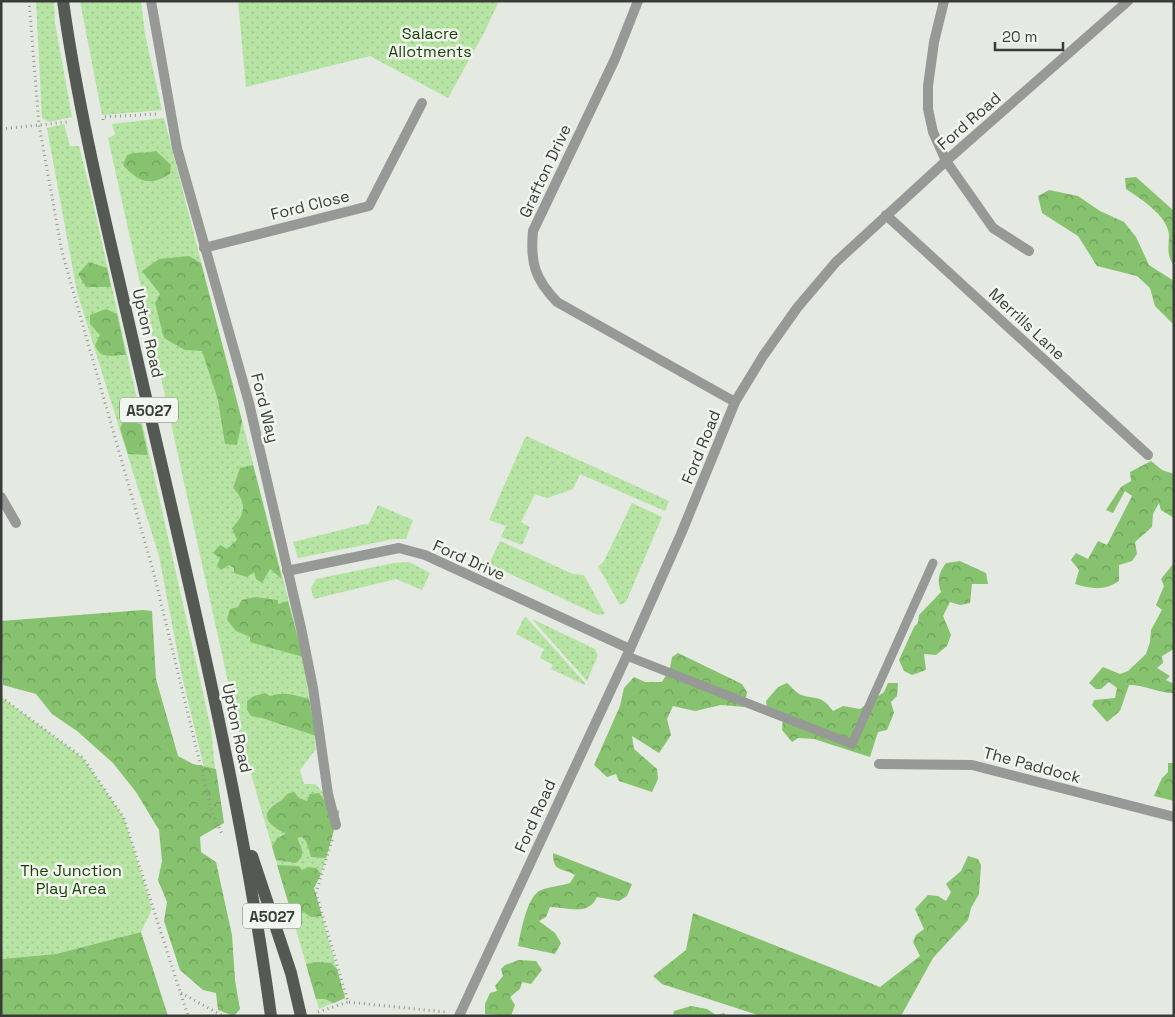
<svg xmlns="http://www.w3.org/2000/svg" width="1175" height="1017" viewBox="0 0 1175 1017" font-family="'Space Grotesk',sans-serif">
<defs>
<pattern id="green-dots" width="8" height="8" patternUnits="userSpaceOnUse" patternTransform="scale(1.25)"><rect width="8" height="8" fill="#b6e4a3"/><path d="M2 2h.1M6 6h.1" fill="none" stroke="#9dc48d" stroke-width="1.8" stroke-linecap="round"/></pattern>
<pattern id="forest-crowns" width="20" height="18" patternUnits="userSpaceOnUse" patternTransform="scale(1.25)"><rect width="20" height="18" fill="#87c26e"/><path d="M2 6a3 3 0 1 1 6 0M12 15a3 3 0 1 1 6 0" fill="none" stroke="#6f9f5b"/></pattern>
</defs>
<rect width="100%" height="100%" fill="#e4e9e2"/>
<!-- green -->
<g fill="url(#green-dots)">
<polygon points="36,1 54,1 55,23 72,117 49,122 42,118"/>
<polygon points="80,1 141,1 145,34 162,110 102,115"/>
<polygon points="238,1 499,1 485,31 448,98 370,56 246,87"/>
<polygon points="164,118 303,657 316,749 300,770 304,784 315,784 324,793 329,806 340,811 321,874 314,888 345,998 319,1009 240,736 108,138 115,135 112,124"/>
<polygon points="64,124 70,146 79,146 91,194 211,729 216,778 207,780 182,676 159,556 77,292 47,128"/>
<polygon points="526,436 669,501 665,511 580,474 573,489 547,498 535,494 521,522 530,527 522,545 501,537 506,526 489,520"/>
<polygon points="632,503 662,517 626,602 620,605 598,566 603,563"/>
<polygon points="378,505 413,520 406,539 394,539 298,558 293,542 365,524 368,525"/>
<polygon points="500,541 573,574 584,575 605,614 598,615 489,564"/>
<polygon points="409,562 430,573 422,590 396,579 314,599 311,588 316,579 394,563"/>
<polygon points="525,616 585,683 585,685 551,669 553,665 540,658 544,649 516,634"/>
<polygon points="532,619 595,649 598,655 587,681"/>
<polygon points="1,697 83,758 124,818 152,909 141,932 56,954 1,959"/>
</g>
<!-- forest -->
<g fill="url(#forest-crowns)">
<path d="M156 151 171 165 170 174C149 187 139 182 123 165L127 155C137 151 146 154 156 151Z"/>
<path d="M1136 177 1174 211V266C1166 255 1169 247 1169 235 1168 216 1141 199 1126 189L1125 178Z"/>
<polygon points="1049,190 1078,196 1100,211 1124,222 1136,237 1149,265 1174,281 1174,325 1155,306 1150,288 1137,276 1097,266 1078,236 1042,213 1038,196"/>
<polygon points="189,256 201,263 242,421 237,445 225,444 218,400 202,351 185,350 164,338 155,303 160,294 142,271 159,259"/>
<polygon points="89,262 107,268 111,287 86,287 78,274"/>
<path d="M106 309 117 314 126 355C112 355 100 360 95 345L100 335 90 324V315Z"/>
<polygon points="124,421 141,424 148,455 128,454 120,428"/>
<path d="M1151 461 1162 470 1174 474V518L1161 510 1159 503 1153 514 1152 527 1135 542 1137 554 1132 561 1119 565V581C1104 591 1092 589 1075 584L1079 570 1071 560 1076 553 1088 559 1098 541 1107 545 1132 496 1125 491 1113 513 1106 510 1121 487 1131 481 1130 472Z"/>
<path d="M253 465 282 579 270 569 262 583 256 579 254 572 247 577 234 573V568L229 565 221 570 217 566 220 558 213 553 220 545 227 549 237 540 232 528C246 514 247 502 233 488L240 468Z"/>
<path d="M1174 553V649L1162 656 1163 663 1157 668 1170 676 1166 680 1174 684V693C1158 693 1145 685 1129 685L1120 711 1107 722 1092 705 1094 700 1115 698 1117 688 1109 682 1101 689H1096L1089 683 1103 667 1120 674 1128 671 1146 654 1150 642 1151 630 1162 610 1156 605 1164 586 1161 579 1173 564Z"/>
<path d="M960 561 986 573 988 584H972L970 603 960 605 950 602 943 616 951 635 947 646 936 655 924 654 926 670 912 675 904 671 899 660 914 627 918 623 919 615 941 592C937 580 938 574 946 563Z"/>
<polygon points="255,597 278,600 278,604 288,601 303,657 250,642 250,637 236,631 227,620 230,609 238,607 242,600"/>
<polygon points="143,610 152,611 156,679 178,756 193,764 216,769 224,823 200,837 201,852 216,862 232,935 235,980 240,1009 234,1016 218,1010 216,993 203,990 180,970 164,921 167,902 158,880 162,861 159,830 136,792 113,763 77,731 52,714 36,694 3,685 1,621"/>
<polygon points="678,653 742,684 747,692 744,707 721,705 695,711 673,706 667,719 671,735 659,753 632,736 634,749 657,769 658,779 652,792 619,781 616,774 607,777 594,765 620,706 624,688 634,677 645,682 662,682 670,668 672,657"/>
<path d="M787 683C791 686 795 692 799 694 816 701 820 693 833 711L843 706 860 709 884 692 888 683H898L897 696 891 702 894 713 887 730 878 732 870 757 814 739 798 738 792 742 782 730 783 717 767 710 766 701 778 687Z"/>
<path d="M265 693 270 696C284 691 295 695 309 699L316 736 262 718 251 716 247 710V701L254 696Z"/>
<polygon points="1168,763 1174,763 1174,801 1154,796 1162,778 1168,772"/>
<path d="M294 792 299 798 307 801 310 794 319 793 329 806 339 812 326 858 311 857 306 841 302 837H297C301 848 307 854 296 863L276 860 272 846 277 839 286 833C276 830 258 818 272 807 278 801 282 802 287 794Z"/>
<path d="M553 853 632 884 627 896 619 901 597 897C588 917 567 907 550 907L546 917 539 921 555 933 561 943 555 954 518 946C521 932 526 900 539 891 546 887 561 886 570 883L575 875C562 867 553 873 553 853Z"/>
<polygon points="968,856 978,859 981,865 979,894 971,908 968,920 933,958 901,1016 761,1016 662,984 653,976 686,950 693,913 880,987 920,956 913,942 916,935 924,929 915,909 928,895 938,896 946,901 951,892 946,884 961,871"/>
<polygon points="277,865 299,866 302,870 309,867 316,868 321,874 314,888 322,916 311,917 294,906 290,908"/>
<polygon points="141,932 168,1016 1,1016 1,959 56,954"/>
<polygon points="519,960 536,961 542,970 531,984 522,982 520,989 510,997 515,1005 511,1016 485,1014 485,1004 490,993 497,991 495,986 503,976 501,969 505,965"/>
<polygon points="318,962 331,963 337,969 345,998 334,1003 325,999 316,999 306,964"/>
<polygon points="691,1006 707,1009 716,1015 724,1013 727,1016 673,1016 674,1011"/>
</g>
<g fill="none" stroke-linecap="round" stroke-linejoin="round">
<!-- path -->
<g stroke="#939792" stroke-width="3" stroke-dasharray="1 4" stroke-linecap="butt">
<polyline points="29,1 39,125 62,252 154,574 212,813 222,834"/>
<polyline points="103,120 103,117 156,114"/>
<polyline points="1,129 67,122"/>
<polyline points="1,697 83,758 124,818 188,1016"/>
<polyline points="332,840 316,893 348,1002 445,1012"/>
<polyline points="181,993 223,1016"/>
<polyline points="318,1012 348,1002"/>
</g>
<!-- service -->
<polyline stroke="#979996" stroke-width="9" points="627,656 852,744 933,563"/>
<!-- minor -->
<g stroke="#979996" stroke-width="10">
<polyline points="151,1 177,148 249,403 301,628 313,688 328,794 336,825"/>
<path d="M638 1 615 59 533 231C530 263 535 279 557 302L735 402"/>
<polyline points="944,1 934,42 928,86 928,109 933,132 946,161 993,228 1029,251"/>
<polyline points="886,215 1148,455"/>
<polyline points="204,248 369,206 422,103"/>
<polyline points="1,497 16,523"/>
<polyline points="287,571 399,548 425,555 630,649"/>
<polyline points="879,764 972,765 1174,817"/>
<polyline points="459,1016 630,649 681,534 735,402 763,356 797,308 836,262 946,161 1128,1"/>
</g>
<!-- primary -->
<g stroke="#555954" stroke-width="12">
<path d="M63 1C80 123 111 243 138 363 188 579 241 796 271 1016"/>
<polyline points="252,856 291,973 301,1016"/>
</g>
</g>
<g text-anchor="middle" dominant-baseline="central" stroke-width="5" stroke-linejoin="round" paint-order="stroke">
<!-- shield labels -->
<g fill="#f1f7ef" stroke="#717470" stroke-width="1">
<rect x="120" y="397.5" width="58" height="25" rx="4"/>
<rect x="243" y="903.5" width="58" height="25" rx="4"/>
</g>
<g font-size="15" font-weight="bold" fill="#3a3c39">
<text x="149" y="410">A5027</text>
<text x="272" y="916">A5027</text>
</g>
<!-- park labels -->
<g font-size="16" fill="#183e02" stroke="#f1f7ef">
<text x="430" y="33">Salacre<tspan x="430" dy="18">Allotments</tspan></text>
<text x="71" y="870">The Junction<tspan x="71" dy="18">Play Area</tspan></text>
</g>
<!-- street labels -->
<g font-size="16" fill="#3a3c39" stroke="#f1f7ef">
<text transform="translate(969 121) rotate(-41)">Ford Road</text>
<text transform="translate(545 171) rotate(-65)">Grafton Drive</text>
<text transform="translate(310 205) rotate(-14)">Ford Close</text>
<text transform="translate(1027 324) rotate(43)">Merrills Lane</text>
<text transform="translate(148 333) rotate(77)">Upton Road</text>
<text transform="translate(265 408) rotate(76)">Ford Way</text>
<text transform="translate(701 447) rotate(-68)">Ford Road</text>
<text transform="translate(469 560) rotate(24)">Ford Drive</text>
<text transform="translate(237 728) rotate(78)">Upton Road</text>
<text transform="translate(1032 765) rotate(15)">The Paddock</text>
<text transform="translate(535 816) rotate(-66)">Ford Road</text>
</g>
</g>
<!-- border -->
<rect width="1175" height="1017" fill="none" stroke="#3a3c39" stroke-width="5"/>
<!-- scale -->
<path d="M995 42v8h68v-8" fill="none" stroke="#3a3c39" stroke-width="2.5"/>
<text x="1002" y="42" font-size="15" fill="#3a3c39" stroke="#f1f7ef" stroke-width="4" paint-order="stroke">20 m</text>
</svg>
